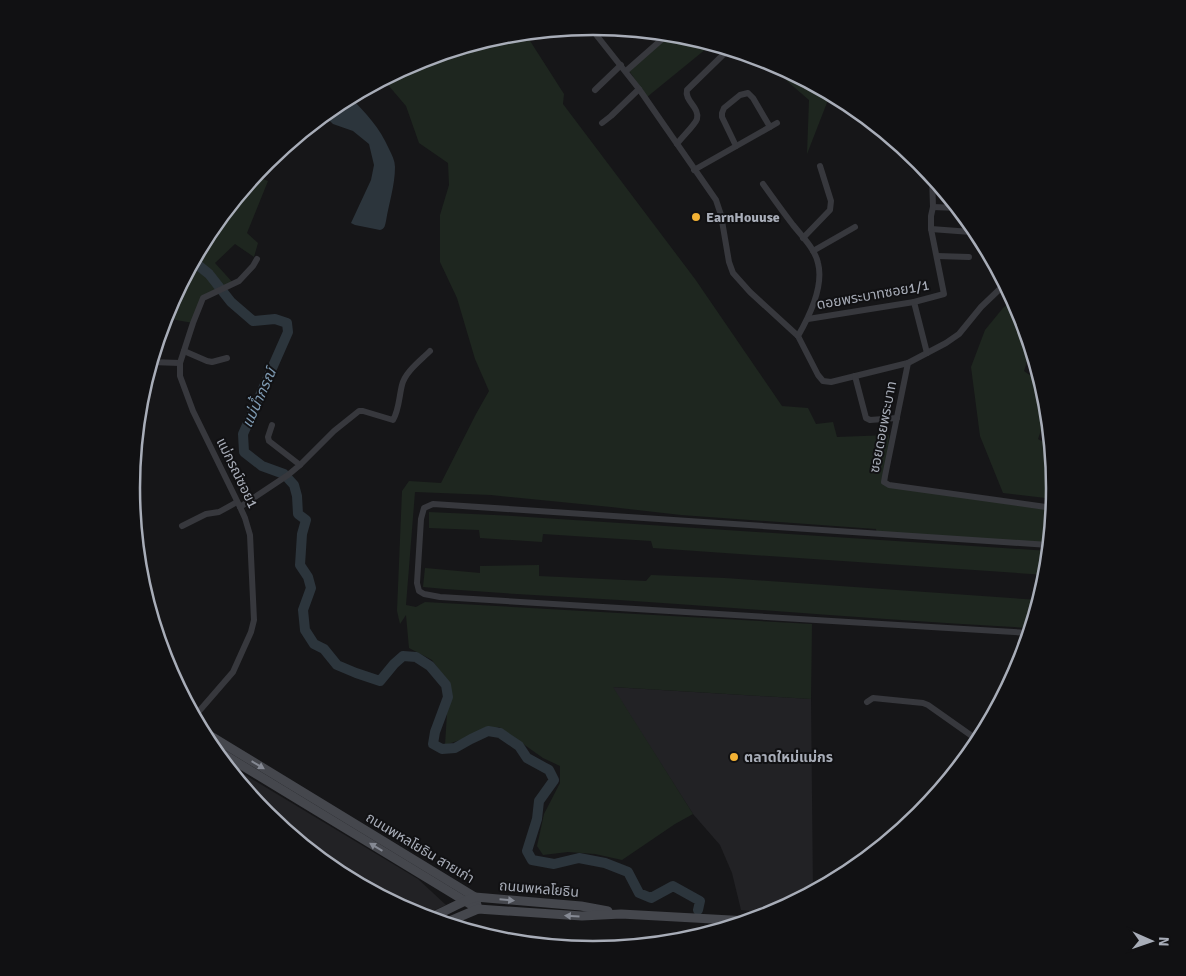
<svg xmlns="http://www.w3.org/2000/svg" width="1186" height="976" viewBox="0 0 1186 976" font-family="Signika,'Noto Sans Thai',sans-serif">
<rect width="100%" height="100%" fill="#161618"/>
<!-- built -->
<g fill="#222225">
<polygon points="612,687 811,699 813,892 773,913 741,910 732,873 720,845 693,814"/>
<polygon points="222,761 418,879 446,905 421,916 416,914 336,872 266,814"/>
</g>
<!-- green -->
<g fill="#1e261f">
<polygon points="525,33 564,94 563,104 695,279 782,406 808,408 816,424 833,422 837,437 889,435 887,486 1053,508 1049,545 877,534 876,529 681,515 611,507 491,495 415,492 406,605 416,607 425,602 812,624 811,699 613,687 693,814 675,824 622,860 595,854 568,852 543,855 537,846 544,814 560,783 560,766 543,758 499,727 445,745 448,697 450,685 432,660 409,648 406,615 400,624 397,611 402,491 409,481 441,483 476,414 489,391 475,359 457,298 440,262 440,215 449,185 448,163 419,143 406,106 383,79 417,61 503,35"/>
<polygon points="668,34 683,35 712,44 647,97 628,69"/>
<polygon points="773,63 823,90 828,100 807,154 809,100 787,81"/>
<polygon points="255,176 268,181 247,233 258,243 254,257 235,244 215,263 234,284 203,297 193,323 165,318 167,311 209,231"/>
<polygon points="1014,300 1020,312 1031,349 1024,371 1041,383 1046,398 1047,412 1038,439 1051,446 1055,488 1054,499 1003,493 980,436 971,367 985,330 1003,308"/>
<polygon points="429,512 513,516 1049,551 1046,575 653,548 651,541 543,534 542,542 480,538 479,530 429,528"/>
<path d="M539 565V576L646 581 651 575 725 578 1039 600 1031 628C893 621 757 609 619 600 554 596 489 593 423 587L425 568 480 573V566Z"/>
</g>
<!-- water -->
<path fill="#2c353c" d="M350 97C366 113 380 128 389 149 392 155 395 161 395 167 395 185 389 203 386 221 385 225 385 229 380 230L355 225 351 223 371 180 374 165 369 144 353 131 333 124 324 115 337 104Z"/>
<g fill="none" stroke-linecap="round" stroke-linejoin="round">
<!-- river -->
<g stroke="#2c353c" stroke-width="10">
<polyline points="193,261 209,274 231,302 253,321 275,319 287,323 288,332 243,434 244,452 262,466 284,474 294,485 297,496 298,514 306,520 302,534 300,565 308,577 311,588 303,610 305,630 314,644 324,649 337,665 356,673 380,681 394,664 403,656 416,657 430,666 446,685 448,697 435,732 433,744 442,749 455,748 471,739 488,731 500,733 519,746 527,758 549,770 554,780 539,801 537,819 527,851 532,860 554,864 579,858 605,863 628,872 639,893 651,898 673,886 700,901 698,910"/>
<polyline points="695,937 696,934"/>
</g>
<!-- street -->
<g stroke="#37383d" stroke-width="6">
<polyline points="590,27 639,89 716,200 721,215 729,262 733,273 750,292 798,336 818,375 823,381 831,382 908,363 946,343 959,334 981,307 1005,284"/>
<polyline points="626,71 668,34"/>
<polyline points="595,90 621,65"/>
<polyline points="602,123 611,116 639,89"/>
<path d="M677 144C681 138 695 125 697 119 700 107 684 101 687 90L729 49"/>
<polyline points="736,146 722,117 722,113 724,108 740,95 748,93 753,98 770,127"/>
<polyline points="694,170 777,123"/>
<path d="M763 184C773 198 783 212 793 225 802 236 815 249 818 263 824 286 809 317 798 336"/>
<polyline points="933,207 958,208"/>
<polyline points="931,229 971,232"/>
<polyline points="803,238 830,210 831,201 820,166"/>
<polyline points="813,251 855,227"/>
<polyline points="937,256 969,257"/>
<polyline points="914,302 927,353"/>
<polyline points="808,319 914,302 944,294 931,229 931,216 933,207 932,176"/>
<polyline points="184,351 207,361 212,362 227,358"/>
<polyline points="151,362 180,363"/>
<polyline points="908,363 885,476 884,482 889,485 1053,508"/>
<polyline points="855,376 866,418 870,420 897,418"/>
<path d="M300 465 334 431 359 411H363L393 420C399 410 399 397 402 385 405 372 420 361 430 351"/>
<polyline points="240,507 288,475 300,465 269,441 268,437 272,425"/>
<polyline points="182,526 206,514 219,512 237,502"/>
<polyline points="1029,633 440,597 424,594 419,591 417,583 421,519 424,508 433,504 1049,545"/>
<polyline points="867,702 873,698 923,703 928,705 979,741"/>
<polyline points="194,717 233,672 251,632 254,620 250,535 245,518 240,507 193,411 180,376 180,363 193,323 203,298 239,281 253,266 257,259"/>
</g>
<!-- secondary -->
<g stroke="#45474d" stroke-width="9">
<polyline points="201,730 475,897 478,909"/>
<polyline points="210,746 478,909"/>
<path d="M429 918C444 912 459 903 475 897L581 906 608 911"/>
<polyline points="445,923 478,909 582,916 621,914 749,921"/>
</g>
</g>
<!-- one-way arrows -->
<defs><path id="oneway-solid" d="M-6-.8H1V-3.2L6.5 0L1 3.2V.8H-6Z" transform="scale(1.25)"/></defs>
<g fill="#858993">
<use href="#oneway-solid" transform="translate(258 765) rotate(31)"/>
<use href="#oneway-solid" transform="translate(376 847) rotate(-149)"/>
<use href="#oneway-solid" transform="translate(507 900) rotate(5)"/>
<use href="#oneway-solid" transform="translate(572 916) rotate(-176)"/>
</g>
<!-- markers -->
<g fill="#f2b134" stroke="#111113" stroke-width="2">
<circle cx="696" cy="217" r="5"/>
<circle cx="734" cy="757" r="5"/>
</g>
<g text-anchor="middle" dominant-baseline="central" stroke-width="4" stroke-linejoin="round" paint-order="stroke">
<!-- poi labels -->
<g font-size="14" font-weight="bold" fill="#a8adb8" stroke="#111113" text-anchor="start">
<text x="706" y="217">EarnHouuse</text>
<text x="744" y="757">ตลาดใหม่แม่กร</text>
</g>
<!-- street labels -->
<g font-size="14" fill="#a8adb8" stroke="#111113">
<text transform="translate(873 295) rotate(-10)">ดอยพระบาทซอย1/1</text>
<text transform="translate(883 427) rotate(-79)">ซอยดอยพระบาท</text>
<text transform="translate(237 473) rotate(64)">แม่กรณ์ซอย1</text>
<text transform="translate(420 848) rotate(31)">ถนนพหลโยธิน สายเก่า</text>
<text transform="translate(539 889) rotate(5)">ถนนพหลโยธิน</text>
</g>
<!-- water labels -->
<g font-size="15" font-style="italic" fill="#7f9bb3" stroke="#111113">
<text transform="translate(259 398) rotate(-66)">แม่น้ำกรณ์</text>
</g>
</g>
<!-- crop -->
<path d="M0 0H1186V976H0ZM140 488a453 453 0 1 1 906 0a453 453 0 1 1-906 0Z" fill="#111113" fill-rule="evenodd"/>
<path fill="none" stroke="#a8adb8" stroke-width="2.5" d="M140 488a453 453 0 1 1 906 0a453 453 0 1 1-906 0Z"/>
<!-- north arrow -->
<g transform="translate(1151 941) rotate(92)" stroke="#111113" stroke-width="4" paint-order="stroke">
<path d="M0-4L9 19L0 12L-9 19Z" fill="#a8adb8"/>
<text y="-8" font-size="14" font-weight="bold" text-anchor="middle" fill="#a8adb8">N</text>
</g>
</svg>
